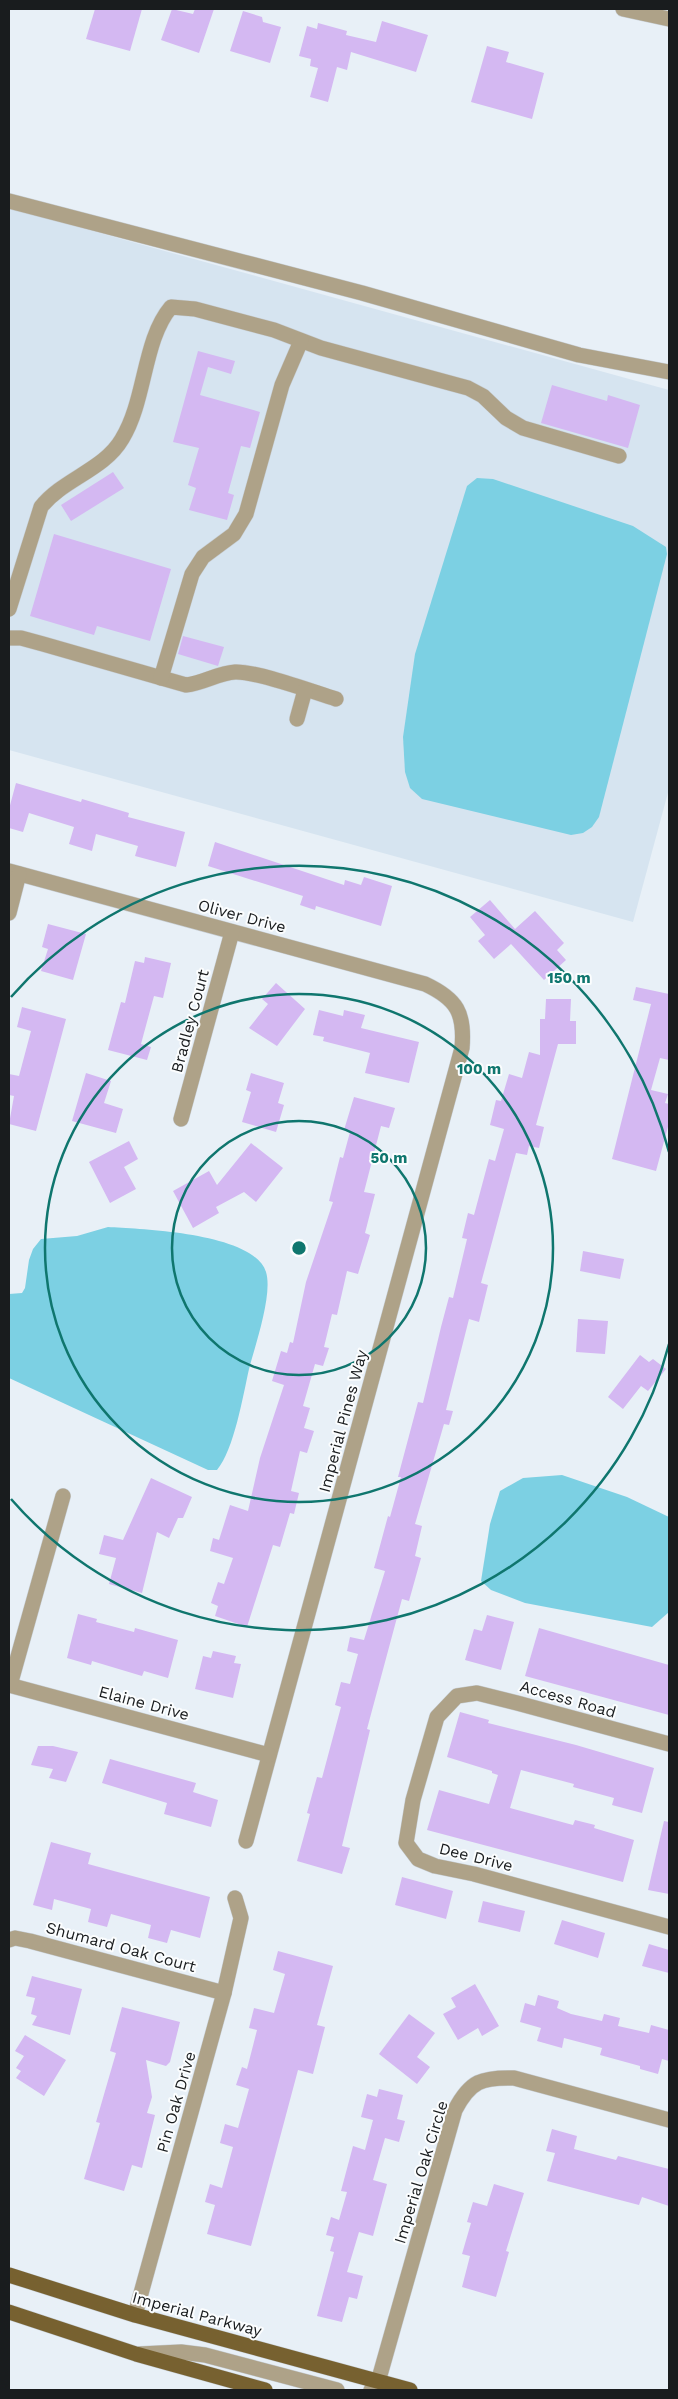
<svg xmlns="http://www.w3.org/2000/svg" width="678" height="2399" viewBox="0 0 678 2399" font-family="'Work Sans',sans-serif">
<rect width="100%" height="100%" fill="#e8f0f7"/>
<!-- built -->
<polygon fill="#d6e4f0" points="9,208 669,390 669,789 633,922 9,750"/>
<!-- water -->
<g fill="#7cd0e3">
<polygon points="477,478 493,479 633,526 666,547 667,554 599,817 592,827 583,833 571,835 422,799 410,788 405,772 403,737 415,654 467,486"/>
<path d="M108 1227C143 1229 254 1233 266 1272 273 1294 255 1346 249 1369 243 1396 234 1450 217 1470H208L9 1378V1294L22 1293 25 1288 29 1260 33 1249 41 1239 77 1236Z"/>
<polygon points="562,1475 627,1497 669,1517 669,1612 652,1627 525,1603 491,1590 481,1581 490,1524 500,1491 523,1478"/>
</g>
<!-- building -->
<g fill="#d4b8f2">
<polygon points="95,9 142,9 130,51 86,39"/>
<polygon points="172,9 193,14 195,9 214,9 199,53 161,40"/>
<polygon points="243,11 262,17 263,22 281,27 270,63 230,51"/>
<polygon points="382,21 428,35 416,72 351,52 347,70 337,67 328,102 310,97 318,68 310,66 311,59 299,56 307,26 317,29 318,23 347,31 346,35 376,42"/>
<polygon points="487,46 509,52 506,62 544,73 532,119 471,102"/>
<polygon points="198,351 235,361 231,374 208,367 200,395 260,412 250,448 241,446 228,493 234,495 227,520 189,510 196,488 188,485 199,448 173,442"/>
<polygon points="552,385 607,401 608,395 640,405 628,448 541,423"/>
<polygon points="113,472 124,488 71,521 61,505"/>
<polygon points="54,534 171,569 150,641 97,626 94,635 30,616"/>
<polygon points="183,636 224,647 218,666 178,654"/>
<polygon points="16,783 81,802 82,799 129,813 128,817 185,832 176,867 135,856 138,846 96,834 92,851 69,844 74,827 29,813 23,832 9,828 9,809"/>
<polygon points="215,842 344,885 345,880 361,885 364,877 392,886 381,926 316,906 315,910 300,905 303,896 208,866"/>
<polygon points="490,900 515,929 535,911 564,943 557,950 566,960 544,980 511,944 494,959 478,941 485,935 470,917"/>
<polygon points="48,924 86,934 73,980 41,971 48,949 42,947"/>
<polygon points="145,957 171,963 163,998 154,996 141,1044 151,1047 147,1060 108,1050 121,1002 125,1003 135,961 144,963"/>
<polygon points="276,983 305,1009 277,1046 249,1028 268,1004 262,999"/>
<polygon points="636,987 669,994 669,1060 660,1058 651,1090 668,1094 665,1103 669,1104 669,1123 656,1171 612,1159 651,1004 633,1000"/>
<polygon points="546,999 571,999 570,1021 576,1021 576,1044 558,1044 536,1125 544,1127 539,1148 529,1146 527,1155 516,1153 481,1283 488,1285 479,1322 469,1319 446,1410 453,1411 449,1425 444,1424 415,1524 422,1526 415,1556 421,1558 409,1601 402,1599 367,1729 370,1730 342,1846 350,1848 342,1874 297,1861 310,1814 307,1813 317,1777 322,1778 341,1707 335,1705 341,1682 350,1684 358,1654 347,1651 350,1637 364,1640 385,1571 374,1568 388,1516 390,1517 401,1477 398,1477 418,1402 423,1403 441,1327 449,1297 453,1298 467,1239 462,1238 468,1213 474,1215 489,1159 495,1161 504,1129 490,1125 496,1100 501,1101 509,1074 522,1078 529,1052 540,1055 540,1019 545,1019"/>
<polygon points="22,1007 66,1019 36,1131 9,1124 14,1096 9,1095 9,1074 19,1076 31,1031 17,1027"/>
<polygon points="319,1010 343,1016 344,1010 365,1015 361,1028 419,1042 409,1083 365,1073 370,1053 323,1041 324,1037 313,1035"/>
<polygon points="86,1073 111,1081 104,1103 123,1109 116,1133 72,1121"/>
<polygon points="251,1073 284,1083 278,1103 284,1105 276,1132 242,1122 251,1092 246,1090"/>
<polygon points="354,1097 395,1108 389,1128 381,1126 364,1192 375,1194 365,1233 370,1235 358,1274 347,1271 337,1315 332,1314 324,1347 329,1348 323,1366 315,1364 303,1406 310,1408 304,1428 314,1431 307,1453 300,1451 291,1491 299,1493 294,1514 290,1513 280,1547 273,1545 247,1627 215,1616 218,1606 211,1603 218,1582 224,1584 233,1558 210,1551 213,1538 219,1540 230,1505 248,1511 260,1458 284,1385 272,1381 281,1351 287,1353 290,1342 293,1343 306,1282 333,1202 329,1201 340,1157 343,1158 350,1132 344,1130"/>
<polygon points="129,1141 138,1159 124,1167 136,1189 110,1203 89,1162"/>
<polygon points="251,1143 283,1168 256,1202 244,1192 216,1207 219,1213 193,1228 173,1191 209,1171 217,1185"/>
<polygon points="583,1251 624,1259 620,1279 580,1271"/>
<polygon points="578,1319 608,1321 605,1354 576,1352"/>
<polygon points="640,1355 649,1362 653,1359 666,1369 648,1391 641,1386 623,1409 608,1397"/>
<polygon points="151,1478 192,1497 183,1518 178,1518 169,1538 157,1532 142,1593 109,1584 116,1558 99,1554 104,1535 123,1540"/>
<polygon points="78,1614 97,1619 96,1622 134,1632 135,1628 178,1640 168,1678 144,1671 142,1676 92,1661 91,1665 67,1658"/>
<polygon points="487,1615 514,1622 501,1670 465,1660 474,1629 482,1631"/>
<polygon points="539,1628 669,1665 669,1715 525,1676"/>
<polygon points="213,1651 236,1656 234,1663 241,1664 233,1698 195,1689 203,1656 211,1658"/>
<polygon points="460,1712 489,1720 488,1723 576,1745 654,1768 642,1813 612,1805 614,1798 573,1787 574,1784 521,1770 510,1808 573,1825 575,1820 595,1825 594,1828 634,1840 623,1882 427,1830 439,1790 489,1804 498,1775 492,1773 492,1771 447,1757"/>
<polygon points="38,1746 53,1746 78,1752 66,1782 49,1778 53,1769 31,1765"/>
<polygon points="110,1759 196,1783 193,1792 218,1800 211,1827 164,1814 167,1803 102,1783"/>
<polygon points="664,1821 669,1822 669,1894 648,1890"/>
<polygon points="51,1842 91,1853 88,1864 210,1897 200,1938 171,1930 167,1943 148,1938 151,1925 111,1914 107,1927 88,1922 91,1909 54,1899 52,1910 33,1905"/>
<polygon points="402,1877 453,1891 446,1919 395,1905"/>
<polygon points="483,1901 525,1911 520,1932 478,1922"/>
<polygon points="562,1920 605,1933 598,1958 554,1944"/>
<polygon points="649,1944 669,1950 669,1973 642,1966"/>
<polygon points="278,1951 333,1966 317,2025 325,2027 313,2074 298,2070 251,2246 207,2234 215,2205 205,2202 210,2184 222,2188 233,2147 220,2143 225,2124 238,2128 249,2089 236,2085 242,2067 247,2069 257,2030 249,2028 254,2008 274,2013 285,1974 273,1970"/>
<polygon points="32,1976 82,1989 70,2035 32,2025 37,2016 31,2014 35,1998 26,1996"/>
<polygon points="475,1984 499,2026 482,2036 478,2028 458,2040 443,2014 456,2007 451,1998"/>
<polygon points="538,1995 559,2001 557,2008 571,2014 602,2021 604,2014 620,2018 618,2026 649,2033 651,2025 669,2030 669,2061 662,2059 658,2074 640,2069 640,2066 600,2055 602,2048 564,2038 562,2048 537,2041 541,2028 520,2022 525,2003 535,2006"/>
<polygon points="122,2007 180,2022 170,2062 166,2066 146,2060 152,2097 147,2113 155,2115 142,2168 132,2165 124,2191 84,2179 100,2123 96,2122 116,2053 110,2051"/>
<polygon points="409,2014 435,2033 417,2057 430,2067 417,2084 379,2054"/>
<polygon points="25,2035 66,2060 44,2096 16,2078 21,2071 16,2068 24,2056 15,2051"/>
<polygon points="379,2089 403,2095 397,2119 405,2121 399,2142 385,2138 373,2180 387,2184 373,2236 359,2232 347,2272 363,2276 357,2299 349,2297 342,2322 317,2316 334,2252 330,2251 334,2237 326,2235 331,2217 339,2220 347,2192 341,2191 353,2146 365,2150 373,2120 361,2117 367,2094 377,2097"/>
<polygon points="552,2129 577,2136 574,2149 616,2160 618,2156 669,2169 669,2206 642,2197 639,2205 547,2181 555,2153 546,2151"/>
<polygon points="494,2184 524,2193 506,2251 509,2252 496,2297 462,2287 470,2256 462,2254 471,2223 467,2222 473,2202 487,2206"/>
</g>
<g fill="none" stroke-linecap="round" stroke-linejoin="round">
<defs>
<g id="minor">
<polyline points="623,9 669,19"/>
<polyline points="9,201 362,293 579,355 669,372"/>
<path d="M9 609 41 507C63 479 104 470 122 439 146 400 143 340 171 307L195 309 274 330 321 348 468 388 483 396 506 418 523 428 619 456"/>
<path d="M9 638H21L43 644 186 685C204 683 218 673 235 672 257 671 313 692 336 699"/>
<polyline points="161,678 192,574 203,557 234,534 246,514 282,385 301,341"/>
<polyline points="297,719 305,690"/>
<path d="M9 871 425 984C457 999 465 1013 462 1048L246 1841"/>
<polyline points="9,913 19,874"/>
<polyline points="181,1119 232,932"/>
<polyline points="9,1685 269,1755"/>
<polyline points="10,1685 63,1496"/>
<polyline points="669,1744 517,1703 477,1693 457,1696 437,1717 413,1800 406,1843 418,1859 435,1866 474,1874 669,1927"/>
<polyline points="9,1940 15,1938 30,1941 224,1993"/>
<polyline points="135,2315 224,1993 241,1918 235,1898"/>
<polyline points="140,2354 181,2352 205,2355 337,2390"/>
<path d="M371 2390 375 2388 378 2382 455 2110C470 2081 482 2077 514 2078L669 2120"/>
</g>
<g id="major">
<polyline points="9,2275 135,2315 410,2390"/>
<polyline points="9,2312 136,2354 265,2390"/>
</g>
</defs>
<!-- minor casing -->
<use href="#minor" stroke="#c7ced4" stroke-width="16"/>
<!-- major casing -->
<use href="#major" stroke="#c7ced4" stroke-width="16"/>
<!-- minor -->
<use href="#minor" stroke="#aea288" stroke-width="15"/>
<!-- major -->
<use href="#major" stroke="#776130" stroke-width="15"/>
</g>
<!-- distance rings -->
<g fill="none" stroke="#0f766e" stroke-width="2.5">
<circle cx="299" cy="1248" r="127"/>
<circle cx="299" cy="1248" r="254"/>
<path d="M669 1344A382 382 0 0 1 11 1499M11 997A382 382 0 0 1 669 1152"/>
</g>
<g text-anchor="middle" dominant-baseline="central" stroke-width="4" stroke-linejoin="round" paint-order="stroke">
<!-- street labels -->
<g font-size="16" fill="#191c1e" stroke="#fbfdfe">
<text transform="translate(242 916) rotate(15)">Oliver Drive</text>
<text transform="translate(190 1021) rotate(-75)">Bradley Court</text>
<text transform="translate(343 1421) rotate(-75)">Imperial Pines Way</text>
<text transform="translate(568 1699) rotate(16)">Access Road</text>
<text transform="translate(144 1703) rotate(15)">Elaine Drive</text>
<text transform="translate(476 1857) rotate(14)">Dee Drive</text>
<text transform="translate(121 1947) rotate(15)">Shumard Oak Court</text>
<text transform="translate(176 2102) rotate(-74)">Pin Oak Drive</text>
<text transform="translate(421 2172) rotate(-73)">Imperial Oak Circle</text>
<text transform="translate(197 2314) rotate(15)">Imperial Parkway</text>
</g>
</g>
<circle cx="299" cy="1248" r="8" fill="#0f766e" stroke="#fbfdfe" stroke-width="2.5"/>
<g font-size="15" text-anchor="middle" font-weight="bold" fill="#0f766e" stroke="#fbfdfe" stroke-width="4" stroke-linejoin="round" paint-order="stroke">
<text x="569" y="983">150 m</text>
<text x="479" y="1074">100 m</text>
<text x="389" y="1163">50 m</text>
</g>
<!-- border -->
<rect width="678" height="2399" fill="none" stroke="#191c1e" stroke-width="20"/>
</svg>
